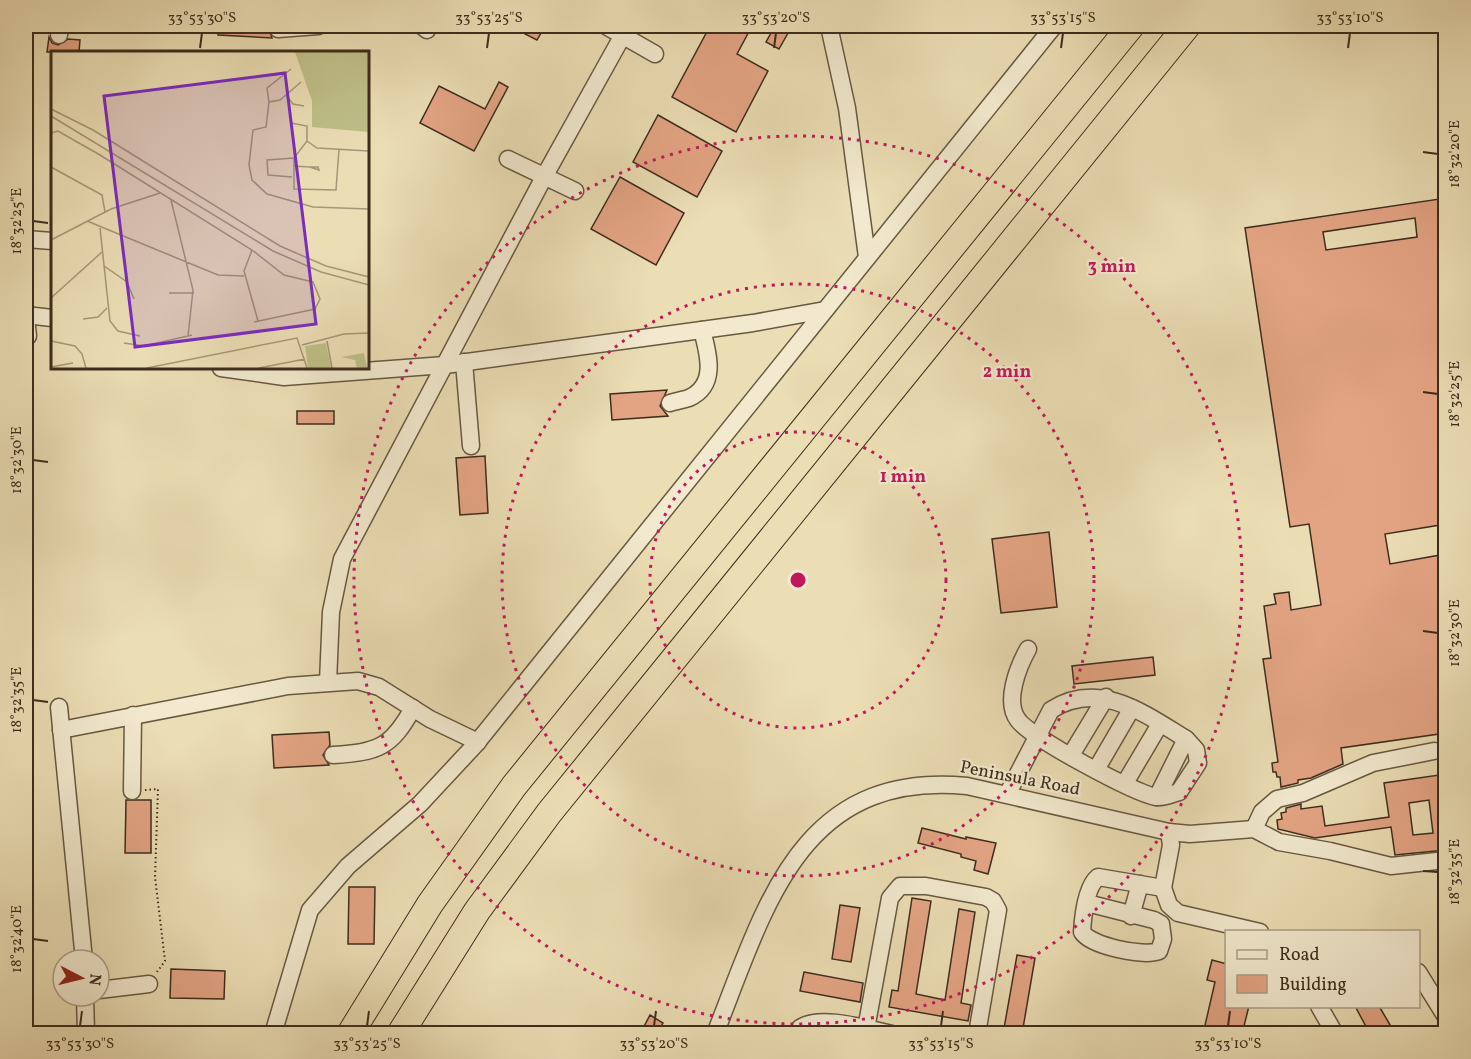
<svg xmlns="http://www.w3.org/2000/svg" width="1471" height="1059" viewBox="0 0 1471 1059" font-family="Vollkorn,serif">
<rect width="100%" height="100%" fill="#ebddb4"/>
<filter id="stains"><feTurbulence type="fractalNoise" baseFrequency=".00333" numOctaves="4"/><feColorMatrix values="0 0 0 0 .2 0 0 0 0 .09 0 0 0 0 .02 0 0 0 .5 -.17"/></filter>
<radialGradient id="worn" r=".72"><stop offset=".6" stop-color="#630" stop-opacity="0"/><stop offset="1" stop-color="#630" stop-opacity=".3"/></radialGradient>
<!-- building -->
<g fill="#e3a484" stroke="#3d2d1c" stroke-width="1.5" fill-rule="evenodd">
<polygon points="218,26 268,26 272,38 218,35"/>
<polygon points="530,26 545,26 537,40 525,34"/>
<polygon points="710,26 752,26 737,54 768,71 736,132 672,97"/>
<polygon points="775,26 792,26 779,49 766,42"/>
<polygon points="49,37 52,43 58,45 68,39 80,40 79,52 47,52"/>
<polygon points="499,82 508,87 474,151 420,123 439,86 485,109"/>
<polygon points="658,115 722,151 697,197 633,162"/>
<polygon points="620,177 684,213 656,265 591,229"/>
<path d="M1446 198V524L1385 534 1390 564 1446 554V733L1341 748 1343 764 1311 778 1298 780V783L1281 787 1280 777H1277L1276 772H1273L1272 763 1278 762 1263 659 1271 658 1264 606 1276 604 1274 594 1289 592 1291 610 1321 605 1309 524 1290 527 1245 228ZM1415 218 1417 237 1326 250 1323 232Z"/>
<polygon points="667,390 660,406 668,416 612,420 610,394"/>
<rect x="297" y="411" width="37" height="13"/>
<polygon points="485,456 488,513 460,515 456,458"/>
<polygon points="1049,532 1057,607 1001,613 992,539"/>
<polygon points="1153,657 1155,675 1074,684 1072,666"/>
<polygon points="329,732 330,745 323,755 329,765 274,768 272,735"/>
<path d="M1446 774V850L1395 855 1391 827 1315 838 1278 829 1277 820 1282 819 1281 813 1286 812V808L1301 804V809L1322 806 1325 826 1389 817 1384 783ZM1429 800 1433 833 1413 835 1409 803Z"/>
<polygon points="126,800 151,800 151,853 125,853"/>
<polygon points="922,828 966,839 966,837 996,843 988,874 974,870 976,861 961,857 961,854 918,843"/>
<polygon points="349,887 375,887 374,944 348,944"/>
<polygon points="912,898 931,901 916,994 945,1000 959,909 975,912 961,1003 971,1005 968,1021 889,1007 892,990 898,991"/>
<polygon points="840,905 860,908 851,962 832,959"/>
<polygon points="1017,955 1035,958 1022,1034 1003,1034"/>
<polygon points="1212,960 1227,964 1227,1006 1249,1006 1242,1034 1203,1034 1215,982 1207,980"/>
<polygon points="171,969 225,971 224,999 170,998"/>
<polygon points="804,972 863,983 860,1002 800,991"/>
<polygon points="1355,1006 1379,1006 1393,1030 1386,1034 1370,1034"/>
<polygon points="650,1015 663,1023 657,1034 640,1034"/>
</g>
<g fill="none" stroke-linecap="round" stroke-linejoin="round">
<defs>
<g id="minor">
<polyline points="422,26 427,30"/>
<polyline points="606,26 655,54"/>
<polyline points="829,26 847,108 867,257"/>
<polyline points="278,29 318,26"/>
<polyline points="59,35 60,26"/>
<polyline points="508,159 575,191"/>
<polyline points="26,239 52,241"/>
<polyline points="26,315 52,318"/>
<polyline points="26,318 28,336"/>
<polyline points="464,362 471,446"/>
<polyline points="221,368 284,377 445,365 753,323 825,310"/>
<path d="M670 403C676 401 683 400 689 398 718 385 708 353 702 330"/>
<path d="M1028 649C1018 667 1004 702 1018 720 1031 738 1134 793 1156 797 1163 798 1172 794 1179 792L1198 763 1196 750 1186 739"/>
<polyline points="328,682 331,612 342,559 544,177 628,26"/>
<polyline points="59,707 84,960"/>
<polyline points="61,730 288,686 358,681 379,687 430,719 478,742"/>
<path d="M333 755C378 752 391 748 413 708"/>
<polyline points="1071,755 1106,697"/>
<polyline points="1097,768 1132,708"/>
<polyline points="1125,783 1160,724"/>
<polyline points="132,791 133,715"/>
<path d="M1008 793 1051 710C1099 679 1145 714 1186 739L1157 797"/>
<polyline points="1254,829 1262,812 1277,799 1303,793 1373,763 1434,751"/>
<polyline points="1163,888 1169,905 1178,913 1260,932"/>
<polyline points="1163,888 1171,845 1169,832"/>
<path d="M1087 903 1154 920 1161 924 1163 939 1159 951C1143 957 1091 946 1082 932 1083 916 1086 887 1098 877L1163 888"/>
<polyline points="1131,916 1140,884"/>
<polyline points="1418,972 1446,1017"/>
<polyline points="99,990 149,984"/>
<polyline points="85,996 86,1034"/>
<polyline points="1319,1006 1335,1034"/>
<polyline points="866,1029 890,898 900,886 926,886 986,897 993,901 998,910 977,1034"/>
<polyline points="273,1034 310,910 348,866 420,804 475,745 1054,26"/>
<path d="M715 1034C765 908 799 770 967 786L1169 832 1190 834 1254 829 1279 842 1330 851 1391 866 1446 860"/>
<path d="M799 1034 800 1028C819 1014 868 1029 892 1034"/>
</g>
<g id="highway">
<polyline points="350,1034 430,904 514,786 1131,26"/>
<polyline points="400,1034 477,911 549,813 1187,26"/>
</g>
</defs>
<!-- minor casing -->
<use href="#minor" stroke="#685942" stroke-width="19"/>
<!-- highway casing -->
<use href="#highway" stroke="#3d2d1c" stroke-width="28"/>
<!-- path -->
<polyline stroke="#3d2d1c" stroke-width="2" stroke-dasharray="1.5 3" stroke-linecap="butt" points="145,790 158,789 155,877 165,961 157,972"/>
<!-- minor -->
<use href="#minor" stroke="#f2e9ce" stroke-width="16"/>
<!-- highway -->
<use href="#highway" stroke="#ebddb4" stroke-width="26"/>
</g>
<!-- ticks -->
<path fill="none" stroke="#3d2d1c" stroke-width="2" d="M200 48 202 33M487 48 489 33M774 48 776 33M1061 48 1063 33M1348 48 1350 33M1423 152 1438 154M33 221 48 223M1423 392 1438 394M33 460 48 462M1423 631 1438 633M33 700 48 702M1423 871 1438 872M33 939 48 941M80 1026 82 1011M367 1026 369 1011M654 1026 656 1011M941 1026 943 1011M1228 1026 1230 1011"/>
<!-- distance rings -->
<g fill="none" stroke="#c2185b" stroke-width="3" stroke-dasharray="3 6">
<circle cx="798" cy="580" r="148"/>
<circle cx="798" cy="580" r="296"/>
<circle cx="798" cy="580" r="444"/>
</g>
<g text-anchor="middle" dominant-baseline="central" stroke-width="4.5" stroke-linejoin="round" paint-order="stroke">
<!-- street labels -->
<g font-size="18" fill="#3d2d1c" stroke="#f2e9ce">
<text transform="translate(1020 779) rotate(11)">Peninsula Road</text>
</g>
</g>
<!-- overview -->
<g transform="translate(51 51)">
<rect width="318" height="318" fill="#ebddb4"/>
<path d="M244 1H318V81L261 76V50ZM275 292 280 317H257L254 295ZM313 302 316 317H306L304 309 290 306Z" fill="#bfbf88"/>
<path fill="none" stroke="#a59777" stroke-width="1.5" d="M250 31 229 49 218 51 215 76 202 79 198 114 201 129 216 143 262 156 318 158M235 44 242 53 253 55M218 51 216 37 240 18M0 58 42 79 229 195 275 215 318 226M0 65 222 200 270 221 318 234M240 72 256 75V90M0 82 7 80 49 104 201 199 233 224 262 231 269 248 264 258 203 271M256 90 243 107V138L285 139 288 98M256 90 266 97 318 100M242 115 259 116H267L268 119 259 116M0 116 51 144 54 161M241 126 217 124 216 109 243 107M120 149 142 239 137 285M36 170 167 224 193 225M49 177 59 270 67 280 89 285M0 189 60 158 109 142M201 199 193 220 207 270M53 215 76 231 83 248M118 242H143M0 247 51 201M32 268 47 266 56 257M0 290 24 295 31 303 35 317M276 290 281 317M73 292 93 295 141 284M251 294 293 283 318 282M0 316 22 312M96 317 246 287 256 317M208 317 254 308"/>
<path fill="#7b2cbf" fill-opacity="0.15" stroke="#7b2cbf" stroke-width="3" d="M234 22 265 273 84 296 53 45Z"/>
<rect width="318" height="318" fill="none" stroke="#3d2d1c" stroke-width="3"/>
</g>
<circle cx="798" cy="580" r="9" fill="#c2185b" stroke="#f2e9ce" stroke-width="3"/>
<g font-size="18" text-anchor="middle" font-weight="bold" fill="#c2185b" stroke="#f2e9ce" stroke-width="4.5" stroke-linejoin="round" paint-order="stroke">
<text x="1112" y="272">3 min</text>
<text x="1007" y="377">2 min</text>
<text x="903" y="482">1 min</text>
</g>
<!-- margin -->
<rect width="1471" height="1059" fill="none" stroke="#ebddb4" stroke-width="66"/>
<!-- legend -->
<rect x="1225" y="930" width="195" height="78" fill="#f2e9ce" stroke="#aa9e87" stroke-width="1.5"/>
<rect x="1237" y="950" width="30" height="9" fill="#f2e9ce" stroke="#aa9e87" stroke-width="1.5"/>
<text x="1279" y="960" font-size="18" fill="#3d2d1c">Road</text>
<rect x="1237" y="975" width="30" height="18" fill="#e3a484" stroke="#aa9e87" stroke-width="1.5"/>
<text x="1279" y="990" font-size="18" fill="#3d2d1c">Building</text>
<!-- north arrow -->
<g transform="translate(81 978) rotate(97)"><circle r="28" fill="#f2e9ce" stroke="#aa9e87" stroke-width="1.5"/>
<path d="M0-4.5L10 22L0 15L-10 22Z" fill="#8f2418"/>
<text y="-9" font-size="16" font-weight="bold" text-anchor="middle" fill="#3d2d1c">N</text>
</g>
<rect x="33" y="33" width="1405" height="993" fill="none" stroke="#3d2d1c" stroke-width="2"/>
<g font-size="15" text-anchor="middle" fill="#3d2d1c">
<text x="202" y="22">33°53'30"S</text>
<text x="489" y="22">33°53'25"S</text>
<text x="776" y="22">33°53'20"S</text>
<text x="1063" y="22">33°53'15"S</text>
<text x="1350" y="22">33°53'10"S</text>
<text transform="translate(1454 154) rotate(-90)" y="5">18°32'20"E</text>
<text transform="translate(16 221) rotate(-90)" y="5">18°32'25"E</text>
<text transform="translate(1454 394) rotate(-90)" y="5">18°32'25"E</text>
<text transform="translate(16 460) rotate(-90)" y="5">18°32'30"E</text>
<text transform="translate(1454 633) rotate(-90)" y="5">18°32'30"E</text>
<text transform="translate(16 700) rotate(-90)" y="5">18°32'35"E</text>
<text transform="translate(1454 872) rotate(-90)" y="5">18°32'35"E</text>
<text transform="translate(16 939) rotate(-90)" y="5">18°32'40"E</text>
<text x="80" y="1048">33°53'30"S</text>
<text x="367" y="1048">33°53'25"S</text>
<text x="654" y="1048">33°53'20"S</text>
<text x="941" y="1048">33°53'15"S</text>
<text x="1228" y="1048">33°53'10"S</text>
</g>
<rect width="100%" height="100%" filter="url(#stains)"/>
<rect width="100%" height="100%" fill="url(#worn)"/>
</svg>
